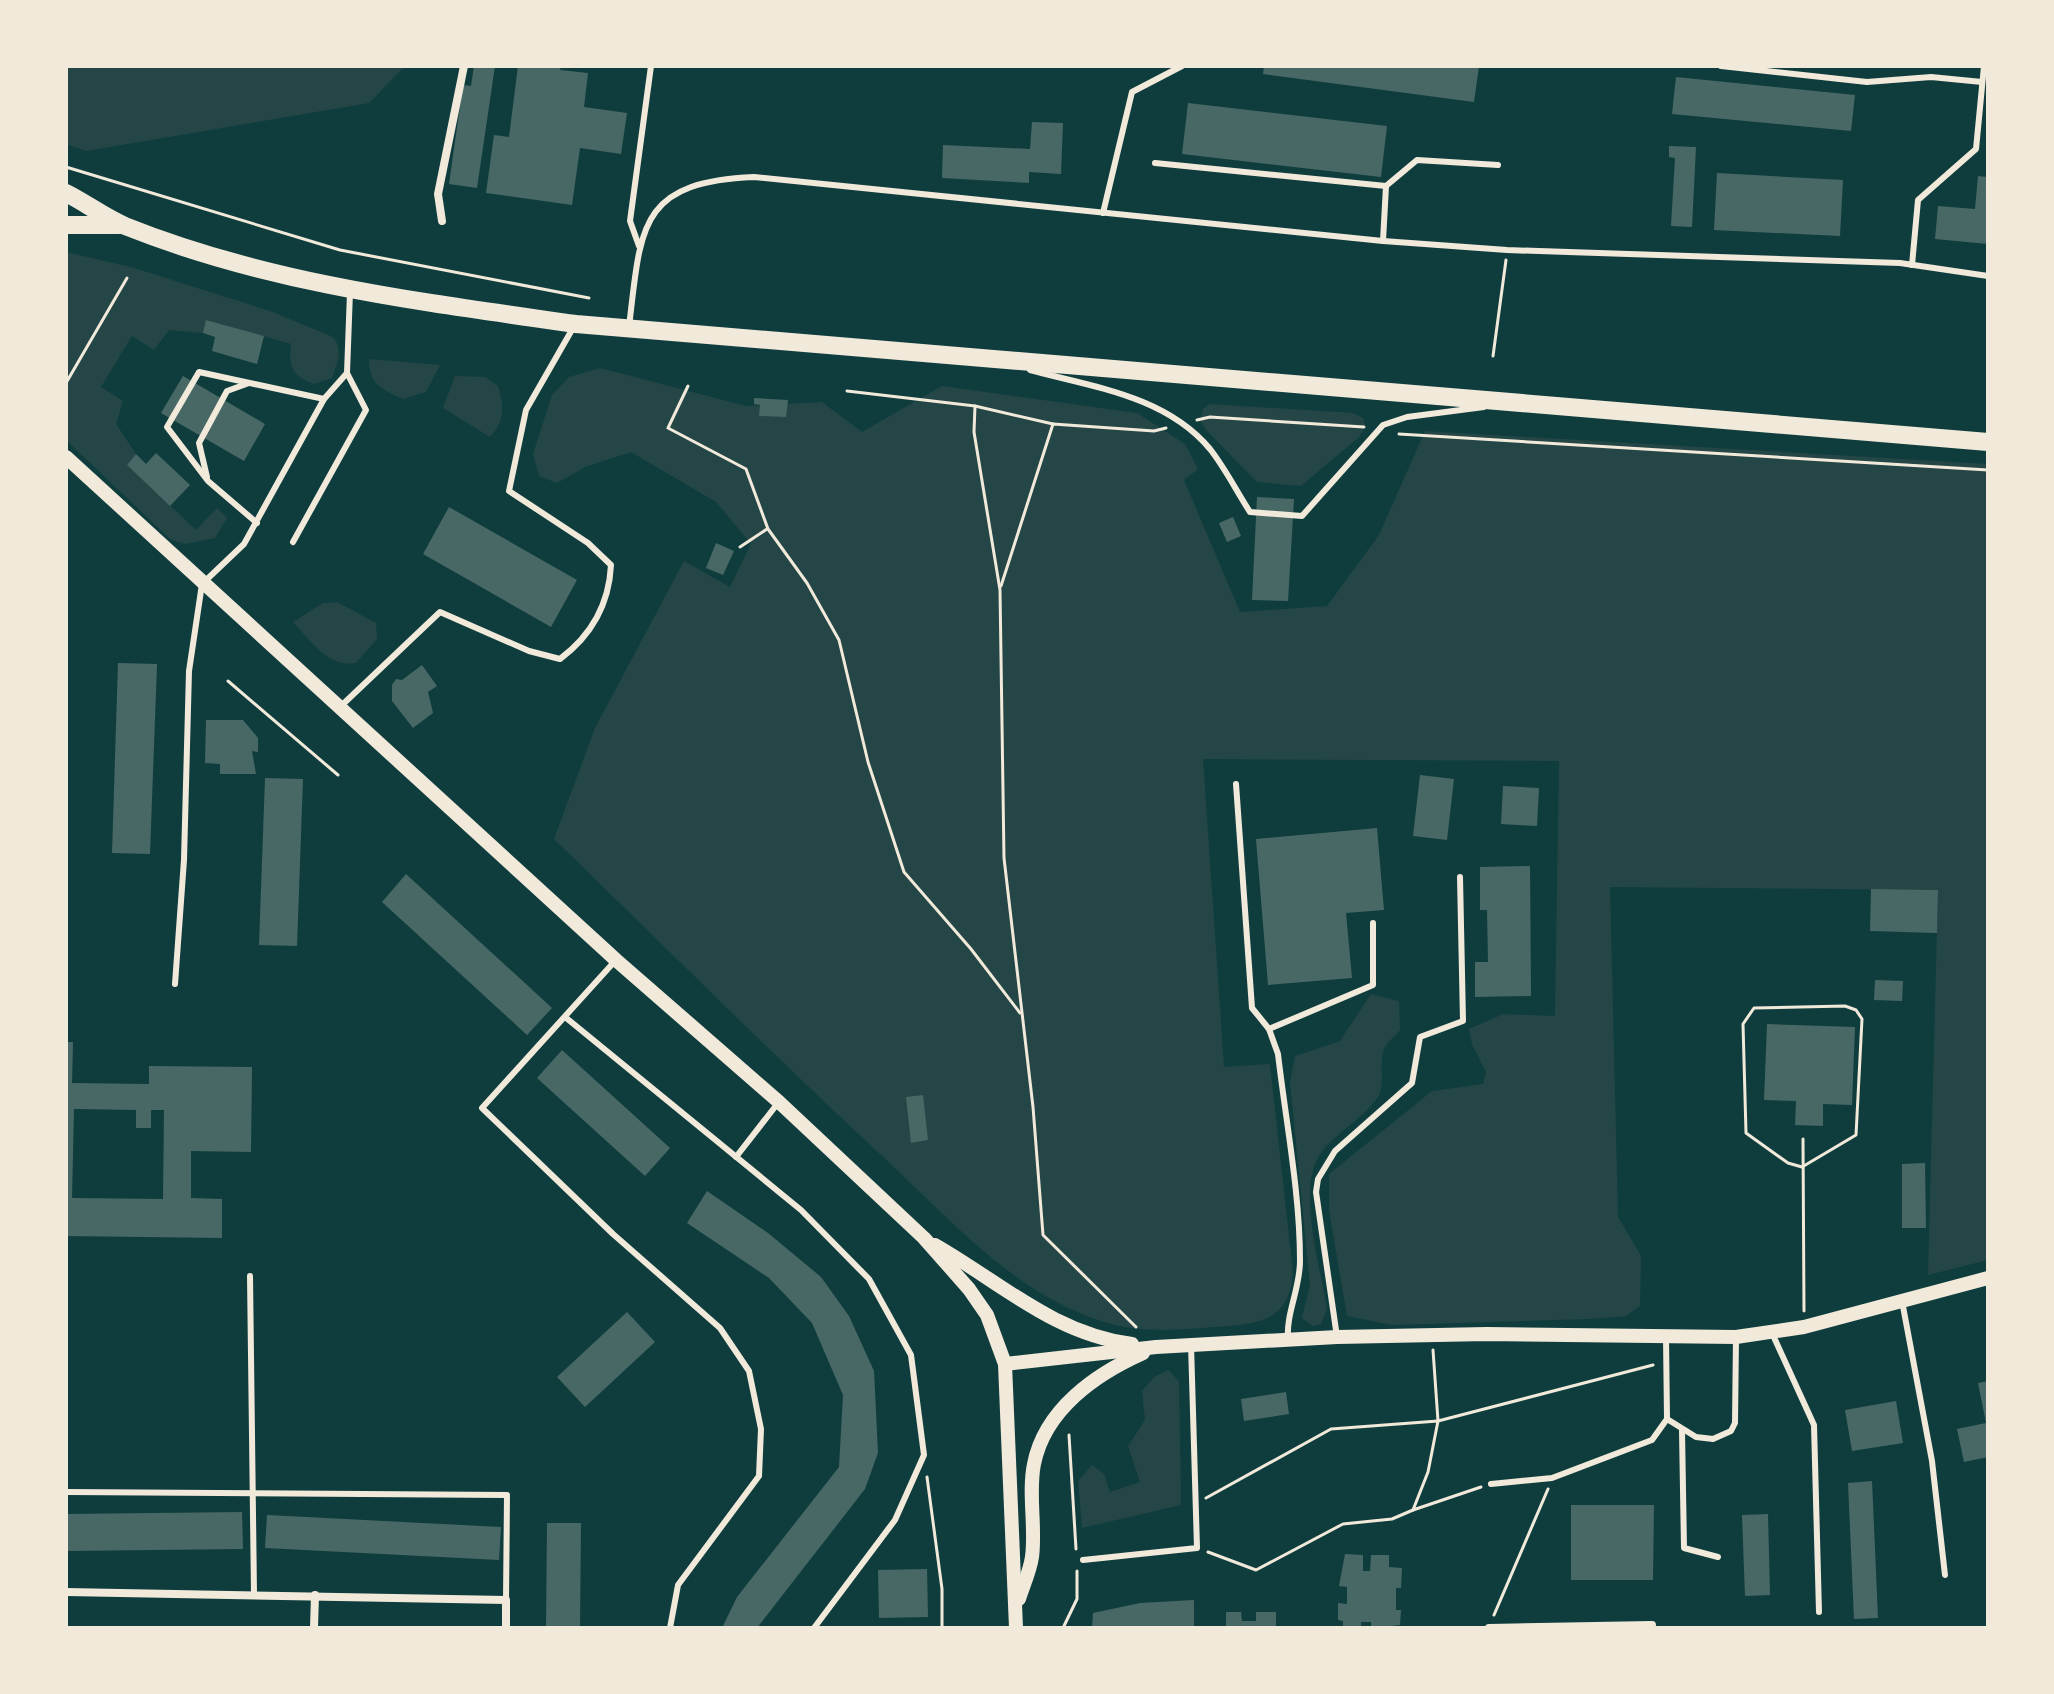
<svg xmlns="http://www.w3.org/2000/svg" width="2054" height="1694" viewBox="0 0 2054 1694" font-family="'PT Sans Narrow',sans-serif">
<rect width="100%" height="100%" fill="#0f3d3e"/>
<!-- green -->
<g fill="#244646">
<polygon points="66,66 405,66 369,103 86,151 66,144"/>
<path d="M66 252 131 267 270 311 333 337C344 350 337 363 332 378L314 384C293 376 288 367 291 344L207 320 203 333 169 330 154 350 132 336 129 341 101 387 123 401 116 424 136 454 127 465 196 530 217 508 227 518 215 538 185 544 171 540 66 440Z"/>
<path d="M369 359 440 365 426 392 403 399C381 389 369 384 369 359Z"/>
<path d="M600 368 746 406 822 402 862 432 942 386 1137 413 1185 444 1198 469 1184 480 1240 612 1327 606 1379 535 1425 431 1988 464V1260L1928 1275 1938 890 1610 887 1618 1217 1641 1256 1640 1306 1626 1316 1589 1319 1392 1325 1347 1316 1329 1210V1174L1432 1091 1483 1084 1486 1072 1472 1044 1469 1029 1503 1014 1555 1016 1559 761 1203 759 1224 1067 1270 1064 1293 1273C1289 1316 1267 1323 1228 1326 1185 1329 1143 1335 1101 1321 1013 1293 947 1216 881 1155 770 1052 663 945 554 839L595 728 684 561 730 587 751 544 716 502 631 452 585 467 557 483 539 476 533 454 552 395 569 377Z"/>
<path d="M455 376 485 377 498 386C504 407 505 420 490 437L443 408Z"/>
<polygon points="1210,404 1353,413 1363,418 1365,427 1359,437 1301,486 1257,482 1205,429 1200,420 1203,409"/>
<path d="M337 602 376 623 377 639 356 663C328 668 310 640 293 622L323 603Z"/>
<path d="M1371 994 1399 1001 1400 1030C1395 1036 1386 1043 1384 1049 1378 1064 1386 1084 1378 1097 1360 1123 1331 1134 1318 1158 1298 1192 1321 1271 1327 1309L1321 1324 1313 1326 1302 1318 1310 1285 1290 1082 1295 1056 1340 1041Z"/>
<polygon points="1168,1370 1179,1381 1181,1505 1082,1528 1078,1481 1092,1465 1104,1474 1110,1492 1140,1482 1128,1446 1145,1420 1142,1391 1154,1377"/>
</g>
<!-- building -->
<g fill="#486865" fill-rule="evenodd">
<polygon points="474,66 495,66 477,188 449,184 463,85 471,86"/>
<polygon points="518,66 561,66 560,70 588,73 584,107 627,113 621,154 580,148 572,205 486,193 494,135 509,137"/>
<polygon points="1264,66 1479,66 1474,102 1263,74"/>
<polygon points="1676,77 1855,95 1851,131 1672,114"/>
<polygon points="1188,103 1387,126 1381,177 1182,154"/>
<polygon points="1032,122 1063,123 1061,174 1029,172 1029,183 942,178 943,145 1030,149"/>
<polygon points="1669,146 1696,147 1692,227 1671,226 1675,158 1669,157"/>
<polygon points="1717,173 1843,180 1840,236 1714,230"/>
<polygon points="1978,176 1988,177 1988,244 1935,239 1938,206 1975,209"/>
<polygon points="206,320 264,336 257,364 212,351 215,337 203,333"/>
<polygon points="183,376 265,424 244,461 161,413"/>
<polygon points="754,398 788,400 786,417 759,416 760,405 754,404"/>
<polygon points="156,453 190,485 170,506 127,465 136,454 146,464"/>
<polygon points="1257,497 1294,499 1288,601 1252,600"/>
<polygon points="449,507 577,580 551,627 423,554"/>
<polygon points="1233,517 1241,536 1227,542 1219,523"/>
<polygon points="716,543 734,551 723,575 706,568"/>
<polygon points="118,663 157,664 150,854 112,853"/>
<polygon points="422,665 437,686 428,692 433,713 413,728 392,701 392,685 396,679 402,680"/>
<polygon points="206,720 243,720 258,738 258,752 252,751 256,774 220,774 220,764 205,763"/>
<polygon points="1420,775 1454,779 1447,840 1413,836"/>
<polygon points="265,778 303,779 297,946 259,945"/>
<polygon points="1503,786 1539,788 1537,826 1501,824"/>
<polygon points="1377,828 1384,910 1346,913 1352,978 1268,985 1256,839"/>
<polygon points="1530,866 1531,996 1475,997 1475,962 1488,962 1487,910 1480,910 1480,867"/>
<polygon points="406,874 552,1008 527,1035 382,902"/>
<polygon points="1871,889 1938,890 1937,933 1870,931"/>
<polygon points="1875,980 1903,981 1902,1001 1874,1000"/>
<polygon points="1767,1024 1855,1027 1852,1105 1823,1104 1823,1126 1795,1125 1796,1101 1764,1100"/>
<path d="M66 1042H73L72 1083 149 1084V1066L252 1067 251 1152 191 1151V1198L222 1199V1238L66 1236ZM74 1109 136 1110V1128H151V1110H164L163 1199 72 1198Z"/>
<polygon points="562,1050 670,1148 645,1176 537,1078"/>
<polygon points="923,1095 928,1140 911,1143 906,1097"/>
<polygon points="1925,1163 1926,1228 1902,1228 1902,1164"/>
<polygon points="707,1191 768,1233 821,1277 849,1316 874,1371 878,1453 865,1489 757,1628 722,1628 737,1597 839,1467 843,1395 812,1323 769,1278 687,1223"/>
<polygon points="627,1312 655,1342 585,1407 557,1377"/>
<polygon points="1988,1381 1988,1457 1964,1462 1957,1429 1986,1423 1978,1383"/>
<polygon points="1286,1392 1289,1414 1244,1421 1241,1399"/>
<polygon points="1896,1401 1903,1443 1852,1451 1845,1410"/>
<polygon points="1872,1481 1878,1618 1854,1619 1848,1483"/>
<polygon points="1571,1505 1654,1505 1653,1580 1571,1580"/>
<polygon points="242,1512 243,1549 66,1551 66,1514"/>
<polygon points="1768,1514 1770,1595 1745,1596 1742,1515"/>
<polygon points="267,1515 501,1527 499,1560 265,1548"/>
<polygon points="547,1523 581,1523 580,1628 546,1628"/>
<polygon points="1345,1554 1363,1555 1363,1571 1370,1571 1371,1555 1389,1555 1389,1567 1402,1568 1401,1588 1396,1588 1396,1610 1401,1610 1400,1625 1371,1628 1371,1622 1361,1622 1361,1628 1343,1628 1343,1621 1338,1620 1338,1603 1347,1604 1347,1587 1339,1586"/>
<polygon points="927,1569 928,1617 879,1618 878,1570"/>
<polygon points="1194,1600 1194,1628 1092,1628 1093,1613 1140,1603"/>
<polygon points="1226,1612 1241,1612 1242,1621 1256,1621 1256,1612 1276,1612 1276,1628 1226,1628"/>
</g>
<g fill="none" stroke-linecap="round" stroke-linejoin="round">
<!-- path -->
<g stroke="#f1e9da" stroke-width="3">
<polyline points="66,167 340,250 589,298"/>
<polyline points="1493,356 1506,260"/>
<polyline points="66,383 127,278"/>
<polyline points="688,386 668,428 746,469 768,529 807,583 839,640 868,762 904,872 971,949 1020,1013"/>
<polyline points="847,391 975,406 974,432 1000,590 1004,858 1033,1107 1043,1235 1136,1327"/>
<polyline points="975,406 1053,424"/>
<polyline points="1197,420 1210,417 1364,427"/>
<polyline points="1399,434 1988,470"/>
<polyline points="740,547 767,529"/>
<polyline points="1001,586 1053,424 1154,431 1166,428"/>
<polyline points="228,681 338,775"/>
<polygon points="1845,1006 1856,1010 1862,1019 1856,1135 1802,1167 1788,1163 1746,1133 1743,1024 1754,1008"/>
<polyline points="1803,1139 1804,1311"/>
<polyline points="1433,1350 1438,1421 1653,1365"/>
<polyline points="1069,1435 1076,1549"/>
<polyline points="927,1477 942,1589 942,1628"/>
<polyline points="1206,1498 1331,1429 1438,1421 1428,1472 1413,1510 1392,1519 1343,1524 1256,1570 1208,1552"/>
<polyline points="1413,1510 1481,1487"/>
<polyline points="1494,1615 1548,1489"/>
<polyline points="1063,1628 1077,1599 1077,1571"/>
</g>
<!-- service -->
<g stroke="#f1e9da" stroke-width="6">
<polyline points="1721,66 1867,82 1931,77 1982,82"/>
<polyline points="1155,163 1386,186 1383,241"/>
<polyline points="1386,186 1417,160 1498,165"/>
<polyline points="1103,213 1132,92 1182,66"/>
<polyline points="639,246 630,221 651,66"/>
<polyline points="1912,265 1918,200 1976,149 1984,66"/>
<path d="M629 327C641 227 638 182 754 177L1383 241 1507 250 1900 263 1988 276"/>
<path d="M1030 370C1093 387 1166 396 1210 449 1225 468 1237 492 1250 512L1302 516 1383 425 1407 417 1484 407"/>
<polyline points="207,477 199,443 227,391 249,383"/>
<polyline points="257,523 208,481 167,427 199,372 324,399"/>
<polyline points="293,542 366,410 347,373 350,292"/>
<path d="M341 706 440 612 529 651 560 659C592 635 609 605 611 565L588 543 509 491 526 410 573 328"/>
<path d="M1236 784 1252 1008 1269 1029 1278 1054C1286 1123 1300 1193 1300 1261 1300 1289 1286 1313 1288 1339"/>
<polyline points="615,961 482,1108 613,1234 720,1328 749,1371 761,1429 759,1476 678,1585 670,1628"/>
<polyline points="175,984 184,860 189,671 202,584 244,544 324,399 347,373"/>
<polyline points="565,1017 801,1210 869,1279 911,1355 924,1455 895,1520 814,1628"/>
<polyline points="1269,1029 1373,985 1373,923"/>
<polyline points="736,1157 778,1103"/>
<polyline points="250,1276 254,1594"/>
<polyline points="1902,1301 1932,1461 1945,1575"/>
<polyline points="1772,1333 1814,1425 1819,1612"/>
<polyline points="1337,1337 1316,1192 1318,1179 1335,1151 1412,1083 1420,1037 1463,1021 1460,877"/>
<polyline points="1666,1337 1667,1419 1696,1437 1713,1439 1731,1431 1735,1423 1736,1337"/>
<polyline points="1682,1431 1684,1548 1718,1557"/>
<polyline points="1491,1484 1552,1478 1652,1440 1667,1419"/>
<polyline points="66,1492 507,1495 506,1600"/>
<polyline points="1083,1560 1197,1548 1191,1344"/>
</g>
<!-- minor -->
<g stroke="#f1e9da" stroke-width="8">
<polyline points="442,221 438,194 464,66"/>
<polyline points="66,1592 506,1600 506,1628"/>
<polyline points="314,1628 315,1595"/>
<polyline points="1489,1628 1652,1625"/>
</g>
<!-- tertiary -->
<g stroke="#f1e9da" stroke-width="14">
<polyline points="66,457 616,960 779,1102 924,1238 969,1289 987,1315 1005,1364 1016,1628"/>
<path d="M935 1245C1000 1282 1054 1334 1132 1344"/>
<polyline points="1005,1364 1156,1347 1337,1337 1487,1334 1736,1337 1804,1327 1988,1278"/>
<path d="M1019 1599C1023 1586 1030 1571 1032 1557 1036 1527 1028 1494 1034 1464 1045 1409 1096 1374 1143 1353"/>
</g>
<!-- primary -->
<g stroke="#f1e9da" stroke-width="18">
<path d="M66 193C86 203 104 217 125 226 270 284 422 302 576 324L1988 442"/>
<polyline points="66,225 119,225"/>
</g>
</g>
<!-- border -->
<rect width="2054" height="1694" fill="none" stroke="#f1e9da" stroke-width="136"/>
</svg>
